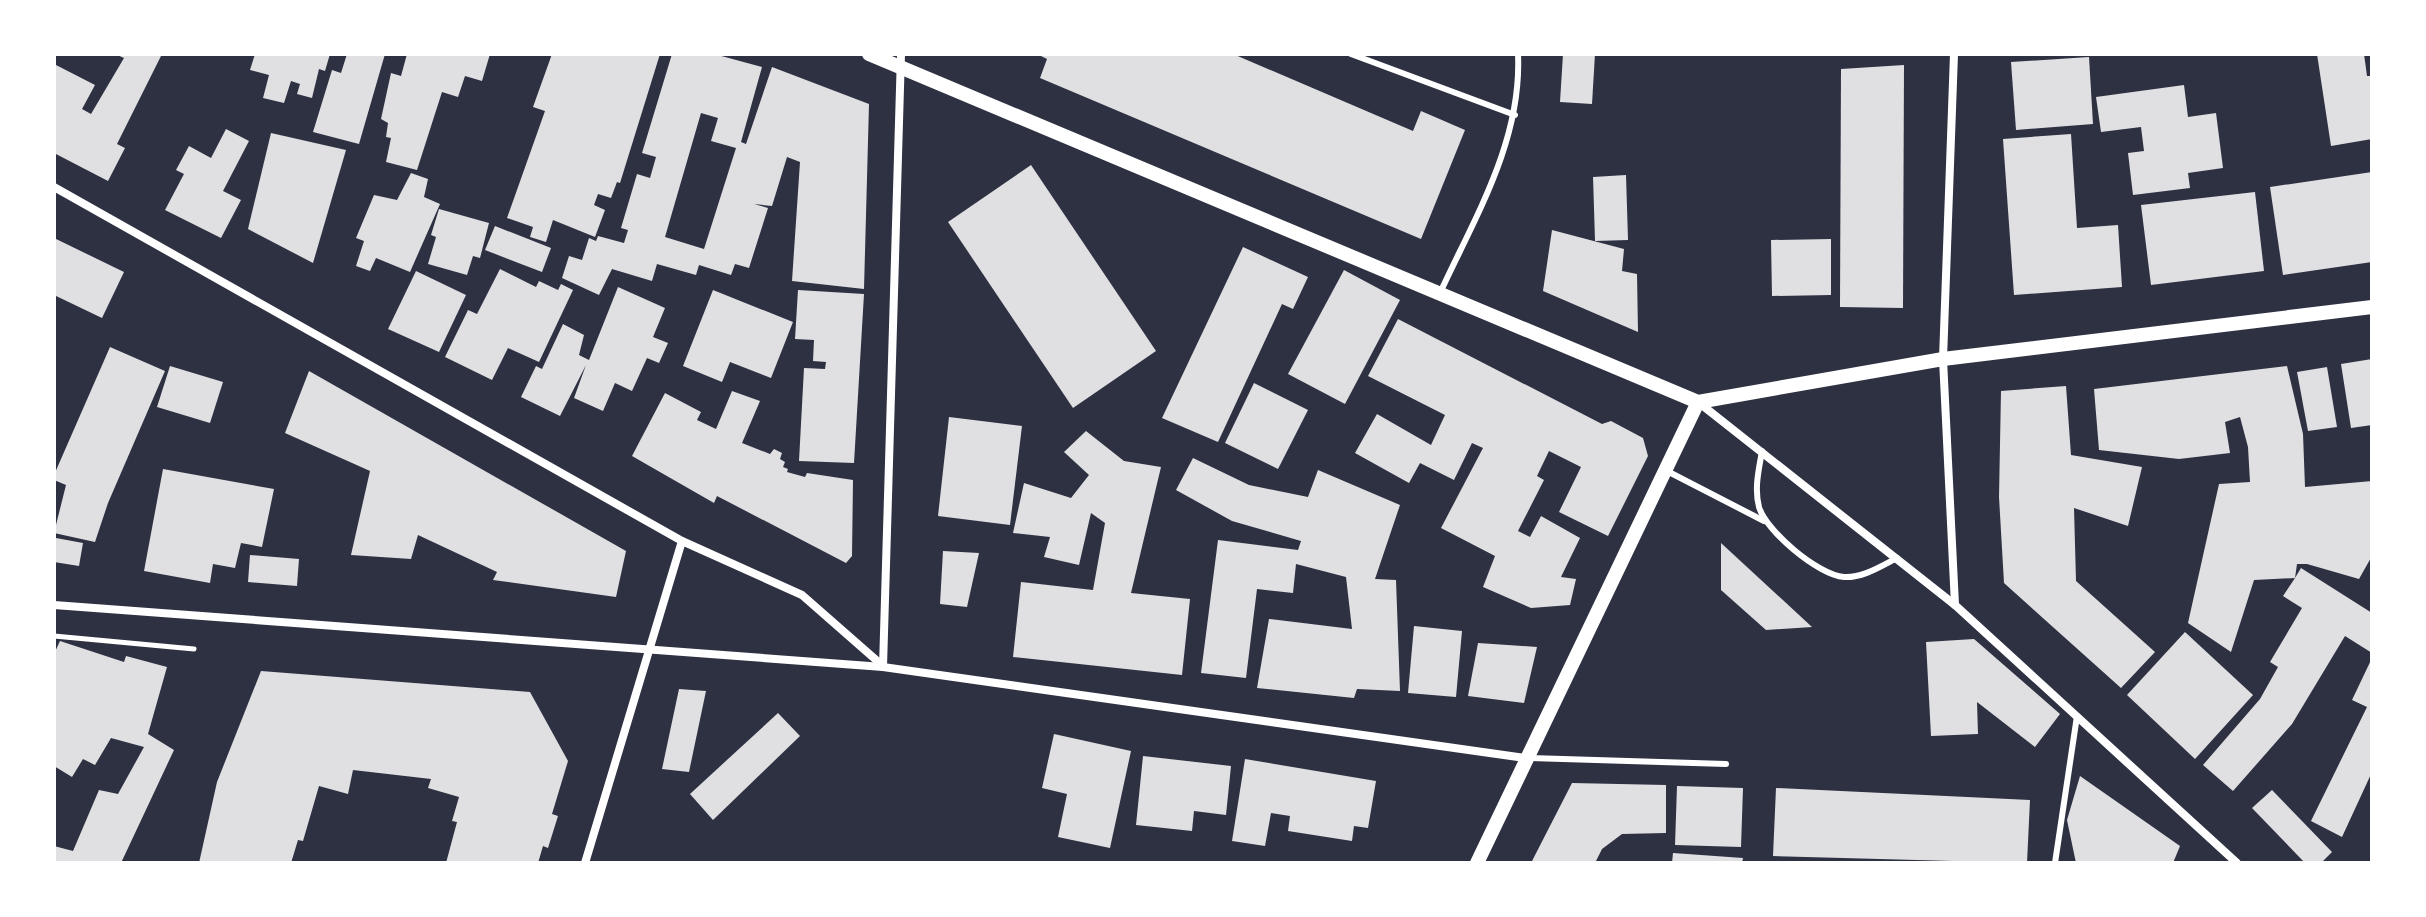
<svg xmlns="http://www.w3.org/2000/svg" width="2426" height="917" viewBox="0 0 2426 917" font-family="Quicksand,sans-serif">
<rect width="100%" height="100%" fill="#2d3142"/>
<!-- building -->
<g fill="#e0e0e3" fill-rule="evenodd">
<polygon points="115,54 162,54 117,144 125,148 108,181 54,153 54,68 56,65 95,85 82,109 91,114 124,58"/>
<polygon points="255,54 330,54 325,71 319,69 312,98 297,94 300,84 291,81 284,103 263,98 269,75 250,70"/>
<polygon points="347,54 385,54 359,144 313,132 332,70 341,73"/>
<polygon points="407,54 490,54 482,81 465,76 458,97 442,92 417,170 386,162 391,138 386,137 388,123 381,119 391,73 401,76"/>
<polygon points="552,54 660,54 620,183 617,182 611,198 598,194 594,205 605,210 595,237 553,220 546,242 530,237 533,227 507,218 545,111 533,107"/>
<path d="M672 54H714L762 67 741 142 746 144 772 67 869 104 864 289 792 281 800 162 787 157 772 206 754 204 768 208 749 268 735 264 731 275 699 265 696 275 657 264 652 281 612 269 599 295 562 278 569 256 582 260 589 238 596 241 598 236 624 243 628 230 621 228 637 174 650 178 656 157 642 153ZM701 113 718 118 711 141 736 148 704 249 665 237Z"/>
<polygon points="1037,54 1233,54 1413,131 1421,111 1465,130 1421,239 1040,78 1047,59"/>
<polygon points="1563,54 1595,54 1592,104 1560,102"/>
<polygon points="2317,54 2364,54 2367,76 2372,76 2372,139 2331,146"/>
<polygon points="2089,57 2093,124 2016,130 2011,62"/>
<polygon points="1904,65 1903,308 1840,307 1841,69"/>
<polygon points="2184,85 2188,117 2216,113 2223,168 2188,173 2190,188 2133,195 2128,153 2144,151 2141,127 2101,132 2096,97"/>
<polygon points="226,129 249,141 223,191 241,200 221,238 165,210 184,174 176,170 189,146 211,158"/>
<polygon points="271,133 346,150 313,263 248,229"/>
<polygon points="2071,134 2077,228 2118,225 2122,287 2014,295 2003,139"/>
<polygon points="1031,165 1156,351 1073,408 948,222"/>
<polygon points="2372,172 2372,262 2283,275 2270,187"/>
<polygon points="411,173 428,179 424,197 440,204 410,272 376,258 370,271 356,266 364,241 356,238 374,195 397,200"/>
<polygon points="1626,175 1628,240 1595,241 1593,177"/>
<polygon points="2255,192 2264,271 2151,285 2141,205"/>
<polygon points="439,209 489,223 480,258 473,256 467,275 428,264 436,237 431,235"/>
<polygon points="495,226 551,248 542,272 485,250"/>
<polygon points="1552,230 1624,249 1622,271 1637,274 1638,332 1543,291"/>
<polygon points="54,238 124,272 102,318 54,295"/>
<polygon points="1831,239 1831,295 1772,296 1771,240"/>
<polygon points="1243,247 1308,277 1293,309 1282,304 1218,442 1162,418"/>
<polygon points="500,269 536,287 539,281 558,290 561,284 573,290 539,362 508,348 492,380 445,357 468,310 477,314"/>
<polygon points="1344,270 1400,300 1345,404 1288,374"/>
<polygon points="416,271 466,295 439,352 388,329"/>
<polygon points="618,287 665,308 653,337 668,343 659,363 647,358 632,391 615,383 603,411 574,398 586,365 560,416 521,397 536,366 542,369 563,324 584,335 579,355 589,360"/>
<polygon points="713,290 793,322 771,378 730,362 722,382 683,366"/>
<polygon points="798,290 864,294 854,463 799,461 804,368 825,369 826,362 813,361 814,340 795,339"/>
<polygon points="1398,319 1602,424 1611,421 1643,438 1648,456 1608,536 1559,512 1581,467 1549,451 1537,476 1544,480 1518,531 1530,537 1541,516 1580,538 1561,577 1576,579 1570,605 1531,608 1483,587 1495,556 1441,528 1483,448 1472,443 1454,480 1420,463 1409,483 1355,453 1377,414 1431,445 1445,415 1368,376"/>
<polygon points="110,347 165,371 108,503 95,542 54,533 66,485 54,480 54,475"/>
<polygon points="2372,359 2372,425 2351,428 2341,364"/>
<polygon points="170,366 223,382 210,423 157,407"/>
<polygon points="2287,366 2303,434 2305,487 2372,481 2372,556 2359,579 2307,564 2297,564 2295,578 2301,568 2372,613 2372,653 2345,636 2292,724 2233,791 2203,765 2260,699 2278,667 2270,662 2302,608 2283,596 2295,578 2254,580 2231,652 2188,623 2219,484 2250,482 2248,447 2240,417 2225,422 2230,453 2179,459 2099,450 2094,389"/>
<polygon points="2327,367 2337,427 2308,431 2297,372"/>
<polygon points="309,371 626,551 616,597 493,580 497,572 418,535 411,559 351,555 370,471 285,433"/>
<polygon points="1254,383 1308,410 1278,469 1225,443"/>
<polygon points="2066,386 2071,455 2142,467 2128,526 2074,508 2076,581 2155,652 2121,688 2004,583 1999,497 2001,391"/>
<polygon points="732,391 760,401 742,443 770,454 774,449 782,453 780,459 785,462 783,467 788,469 787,472 805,477 807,473 853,480 852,556 846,563 717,496 714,503 632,456 665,393 701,412 697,420 716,429"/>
<polygon points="949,417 1022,426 1010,525 938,516"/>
<polygon points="1086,431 1124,461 1161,467 1131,593 1190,599 1182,675 1013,657 1021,582 1093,590 1105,523 1091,513 1079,565 1044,557 1050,537 1013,533 1024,483 1071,498 1089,475 1064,452"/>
<polygon points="1193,458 1249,485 1308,497 1318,470 1400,505 1375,579 1396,580 1400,691 1357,689 1354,698 1257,688 1269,619 1352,629 1346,577 1296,564 1293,593 1257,589 1246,678 1201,673 1218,540 1298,550 1301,541 1232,521 1176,490"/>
<polygon points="163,469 274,489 262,547 241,543 235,568 213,564 210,583 144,571"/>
<polygon points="56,538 83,543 79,566 54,562"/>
<polygon points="1721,543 1812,627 1766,630 1721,590"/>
<polygon points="943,551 979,553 967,607 940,604"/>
<polygon points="250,555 299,559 297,586 248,582"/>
<polygon points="1414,626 1462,631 1456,697 1408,693"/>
<polygon points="2185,632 2253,695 2195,759 2127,695"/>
<polygon points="1974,639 2060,714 2035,747 1977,702 1978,734 1931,736 1926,642"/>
<polygon points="60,641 124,662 126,656 167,667 148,734 174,750 121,863 54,863 54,846 73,851 99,790 118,794 144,747 111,738 95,765 83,759 72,777 54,766 54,654"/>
<polygon points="1478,643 1537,647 1524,703 1468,696"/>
<polygon points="2372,658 2372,772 2342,837 2311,821 2367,707 2352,700"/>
<polygon points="261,671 530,692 568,761 552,814 558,816 548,848 543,846 538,863 446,863 457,822 452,821 459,797 428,788 431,779 353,770 348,794 319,786 303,841 298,840 291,863 199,863 217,782"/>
<polygon points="679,689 706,691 689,772 662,769"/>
<polygon points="778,713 800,736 713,820 690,794"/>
<polygon points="1054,734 1131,751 1110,848 1058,837 1067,794 1042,788"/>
<polygon points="1143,756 1231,766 1226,815 1194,811 1192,831 1136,825"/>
<polygon points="1245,759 1376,781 1368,828 1354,826 1352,841 1288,831 1290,816 1271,813 1265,846 1232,841"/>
<polygon points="2080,776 2180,846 2173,863 2076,863 2067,820"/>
<polygon points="1572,783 1666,785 1666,833 1622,834 1602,849 1595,863 1531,863"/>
<polygon points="1677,786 1743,788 1741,847 1675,845"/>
<polygon points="1776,788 2030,800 2027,863 1773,856"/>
<polygon points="2272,790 2332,852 2321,863 2305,863 2252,808"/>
<polygon points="1673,853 1743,858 1742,863 1672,863"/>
</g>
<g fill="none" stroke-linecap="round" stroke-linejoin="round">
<!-- path -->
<polyline stroke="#fff" stroke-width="5" points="54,636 194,649"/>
<!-- service -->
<g stroke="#fff" stroke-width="6">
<polyline points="1351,54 1515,115"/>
<path d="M1440 293C1475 217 1522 141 1518 54"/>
<path d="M1762 451C1759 469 1754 488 1759 507 1766 531 1818 575 1844 577 1863 578 1881 566 1897 558"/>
<polyline points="1665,470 1764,521"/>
<polyline points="1530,758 1726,764"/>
<polyline points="2055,863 2077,716"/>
</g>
<!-- minor -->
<g stroke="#fff" stroke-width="8">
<polyline points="1954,54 1943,359 1955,605"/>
<polyline points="54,187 682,541 802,595 883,666"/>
<polyline points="1698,402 1955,605 2237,863"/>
<polyline points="54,605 883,667 1525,758"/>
<polyline points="883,667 901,54"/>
<polyline points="585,863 682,541"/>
</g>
<!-- tertiary -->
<g stroke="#fff" stroke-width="14">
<polyline points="869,54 1698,402 1943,359 2372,307"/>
<polyline points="1477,863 1698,402"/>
</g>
</g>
<!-- border -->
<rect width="2426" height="917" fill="none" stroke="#ffffff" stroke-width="112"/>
</svg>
